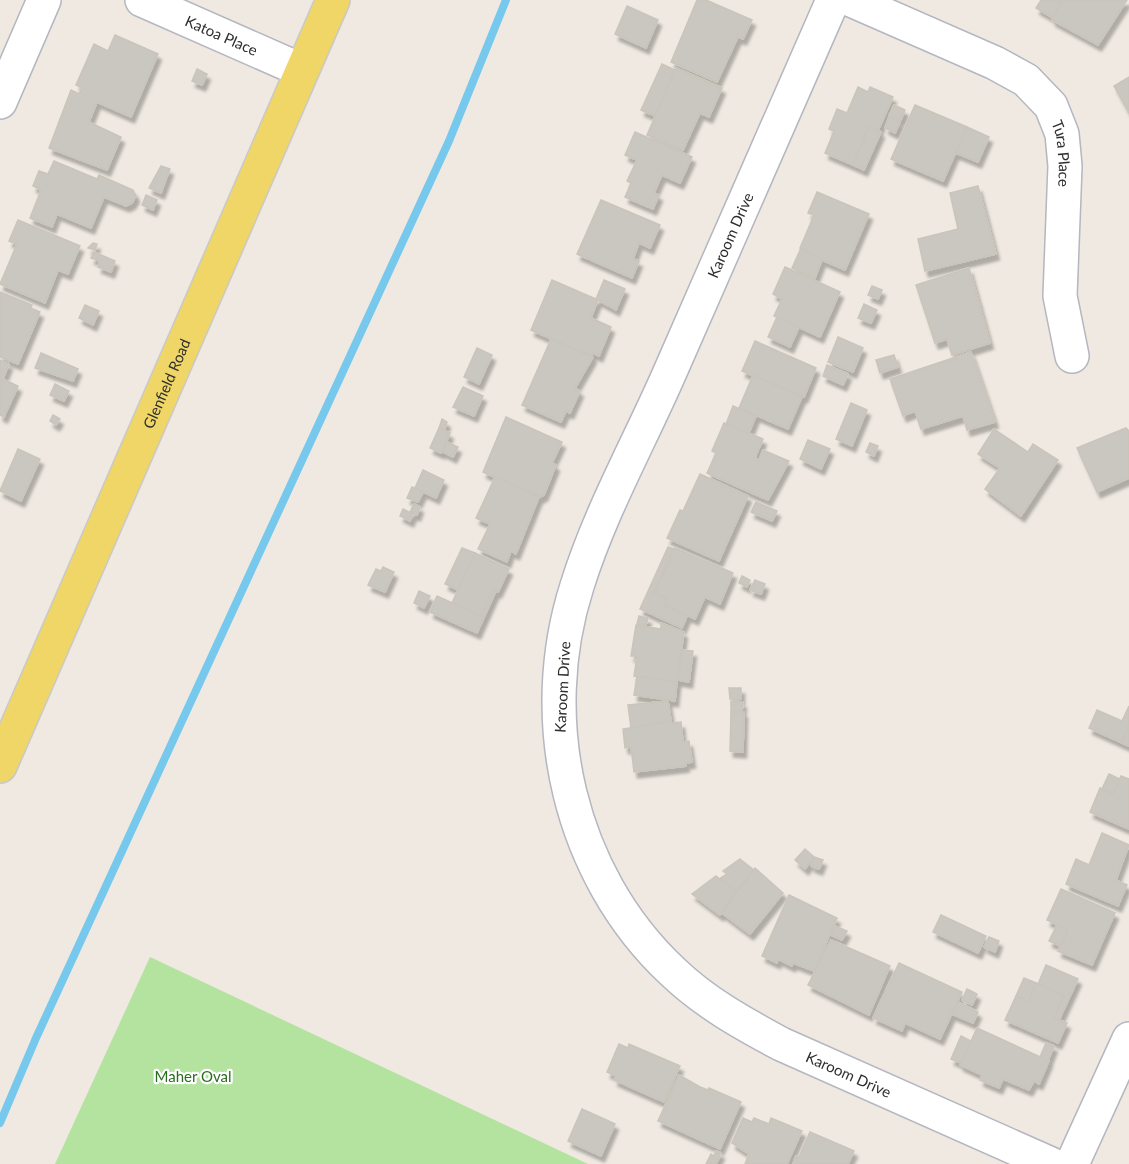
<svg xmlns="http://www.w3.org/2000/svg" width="1129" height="1164" viewBox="0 0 1129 1164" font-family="Lato,sans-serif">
<defs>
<filter id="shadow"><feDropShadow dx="3.5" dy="6" stdDeviation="1.5" flood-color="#0004"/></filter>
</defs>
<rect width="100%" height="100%" fill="#efe9e1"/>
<!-- green -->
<polygon fill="#b3e39f" points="150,957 588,1164 55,1164"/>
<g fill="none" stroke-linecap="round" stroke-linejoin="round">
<!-- stream -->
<polyline stroke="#77c8ed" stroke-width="8" points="0,1123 36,1038 449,141 506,0"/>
</g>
<!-- building -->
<g fill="#cac6c0" stroke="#cac5ba" stroke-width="1.5" filter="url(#shadow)">
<polygon points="697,0 706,0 752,20 743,39 738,37 717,82 671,62"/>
<polygon points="1041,0 1062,0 1053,18 1036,8"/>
<polygon points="1062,0 1127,0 1098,45 1052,20"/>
<polygon points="627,6 658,20 646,48 615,34"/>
<polygon points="115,35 158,54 131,117 97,102 89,122 121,137 107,170 49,148 71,90 79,94 82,88 76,85 94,44 108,51"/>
<polygon points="662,64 675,70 655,116 641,110"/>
<polygon points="676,68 722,88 709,117 700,113 683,150 647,135"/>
<polygon points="197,69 207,74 202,85 192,81"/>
<polygon points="1129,77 1129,111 1128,111 1114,86"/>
<polygon points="858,87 868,92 870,87 893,97 878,131 869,127 853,165 825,153 834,131 829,129 837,109 847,113"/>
<polygon points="894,105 905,110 901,120 889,116"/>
<polygon points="915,105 967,127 943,181 891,159"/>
<polygon points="889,117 900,122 895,133 885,128"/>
<polygon points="869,127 881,132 864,170 853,165"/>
<polygon points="967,127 989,137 978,162 956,153"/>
<polygon points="635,132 692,157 680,183 662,175 654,193 659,195 653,209 625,197 631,183 627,181 637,160 625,155"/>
<polygon points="54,161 97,179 99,175 133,190 136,196 132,203 126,206 104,197 91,228 57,214 52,227 30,218 41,190 33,186 39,171 48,174"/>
<polygon points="161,166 170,169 161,193 149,188"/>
<polygon points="978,186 996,254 925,271 918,239 958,229 950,193"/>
<polygon points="817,192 869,214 845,270 806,253 807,250 800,248 814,215 808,213"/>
<polygon points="146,195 157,200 153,210 142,205"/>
<polygon points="601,200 660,225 650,248 639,243 633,259 639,261 632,278 577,254"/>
<polygon points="18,220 80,246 68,274 58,270 45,303 0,284 17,244 9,241"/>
<polygon points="93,243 97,244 95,250 88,248"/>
<polygon points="801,248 822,260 815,278 792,268"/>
<polygon points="94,252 115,261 111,272 98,267 100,261 91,258"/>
<polygon points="785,267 840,292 820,337 774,316 782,299 773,294"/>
<polygon points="969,268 990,343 952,355 947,339 935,343 916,285"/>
<polygon points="552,280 598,300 591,318 611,327 599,356 593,353 591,356 531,330"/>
<polygon points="604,280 625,289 616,310 596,299"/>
<polygon points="872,286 882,290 878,299 868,295"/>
<polygon points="0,292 32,305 30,308 40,312 18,364 0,357"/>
<polygon points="864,304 877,310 871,323 858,318"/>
<polygon points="85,305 99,311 93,325 79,318"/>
<polygon points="777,317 799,327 790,347 768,337"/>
<polygon points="838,337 863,348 853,372 828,362"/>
<polygon points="551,339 593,357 575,388 580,391 570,413 566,411 561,422 522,405"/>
<polygon points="755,341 816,368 804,397 742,371"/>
<polygon points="477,348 492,355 479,384 464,377"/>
<polygon points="971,352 995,422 967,430 963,416 921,429 915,411 903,416 890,379"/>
<polygon points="41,353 78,369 73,381 35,368"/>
<polygon points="894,355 898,367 880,373 876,360"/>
<polygon points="0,360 9,364 3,379 18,386 4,417 0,415"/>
<polygon points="827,365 848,374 843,385 823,376"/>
<polygon points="753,375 802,397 788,429 739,408"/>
<polygon points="55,384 69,391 64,401 50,395"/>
<polygon points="463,387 483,396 474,416 453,407"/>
<polygon points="851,403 867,410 852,446 836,439"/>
<polygon points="733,406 756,416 749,433 726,424"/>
<polygon points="53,415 60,419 56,425 50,421"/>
<polygon points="506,417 562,442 552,463 556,465 544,495 540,497 483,472"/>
<polygon points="442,419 447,422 444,430 439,428"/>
<polygon points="724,423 763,439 755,458 759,460 763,450 789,461 768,500 707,473 716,453 712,451"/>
<polygon points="439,428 450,433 441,453 430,448"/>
<polygon points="1126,428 1129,431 1129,478 1097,492 1077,448"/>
<polygon points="994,429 1028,452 1033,444 1058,460 1021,516 985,489 1000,468 978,454"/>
<polygon points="808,440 830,449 821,469 800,459"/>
<polygon points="447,442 458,447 453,457 443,452"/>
<polygon points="870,443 878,446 874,456 866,452"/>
<polygon points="18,449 40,459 21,501 0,491"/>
<polygon points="423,470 444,480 436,498 415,488"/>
<polygon points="700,474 748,496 719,561 667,538 680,510 683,511"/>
<polygon points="495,477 539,497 516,554 511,551 507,562 478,549 490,524 476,518"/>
<polygon points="412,487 423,492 418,502 407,498"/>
<polygon points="756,502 777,511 772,521 751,512"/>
<polygon points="414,504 420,507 417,515 410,512"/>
<polygon points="403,509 413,514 410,521 400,516"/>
<polygon points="668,547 674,549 654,593 667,598 664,605 687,616 682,628 640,609"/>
<polygon points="462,548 475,553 458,590 445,584"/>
<polygon points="675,548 733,573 720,604 705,597 695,619 664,605 667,598 654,593"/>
<polygon points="475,553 509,569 498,592 493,590 481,616 452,603"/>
<polygon points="383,567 394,572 385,592 368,585 376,569 381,571"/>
<polygon points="742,576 750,580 747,587 739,583"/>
<polygon points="755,580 765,584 761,594 750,590"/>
<polygon points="493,590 496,591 477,633 430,612 437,596 481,616"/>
<polygon points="419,591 430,596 424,608 414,603"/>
<polygon points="639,616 648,618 646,625 637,624"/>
<polygon points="661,623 684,632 677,682 634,676 637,656 631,656 636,625 661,629"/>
<polygon points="682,650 693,651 689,682 678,680"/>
<polygon points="637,676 677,682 675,701 634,695"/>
<polygon points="729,688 741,688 741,699 730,699"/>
<polygon points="668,701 671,721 631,728 628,705"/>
<polygon points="731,701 743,702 742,712 731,712"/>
<polygon points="1129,706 1129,726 1122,743 1089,728 1097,710 1122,721"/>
<polygon points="731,712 744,712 743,752 730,751"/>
<polygon points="671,721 671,723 681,722 683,742 689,741 692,762 685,763 686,766 634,772 631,747 625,748 623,729"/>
<polygon points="1129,726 1129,746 1122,743"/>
<polygon points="1109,774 1120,779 1113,794 1102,789"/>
<polygon points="1121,776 1129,779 1129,829 1090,812 1100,788 1113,794"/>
<polygon points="1102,833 1129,845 1116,880 1127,885 1118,906 1066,884 1076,859 1089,865"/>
<polygon points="805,849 814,857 805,869 795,860"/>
<polygon points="814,857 823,860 819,869 811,866"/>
<polygon points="740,859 754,870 736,892 719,879 727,874 723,871"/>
<polygon points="755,868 783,893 750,934 722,913"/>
<polygon points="716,876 736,892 720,915 692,894"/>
<polygon points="1061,889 1115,913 1092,965 1058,951 1068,930 1047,920"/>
<polygon points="789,895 837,918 814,971 793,963 792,966 778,959 777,963 762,956"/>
<polygon points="941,915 986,936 978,953 933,932"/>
<polygon points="1057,925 1068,930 1060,946 1049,941"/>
<polygon points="835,926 847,931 842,940 831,935"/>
<polygon points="989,937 999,941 995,952 984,947"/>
<polygon points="831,940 890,966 869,1015 808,985"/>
<polygon points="899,963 962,992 940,1039 905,1023 902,1031 873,1018"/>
<polygon points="1046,965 1078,979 1059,1020 1054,1018 1064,996 1038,984"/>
<polygon points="1024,978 1036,983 1028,1002 1016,996"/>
<polygon points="1036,983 1064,996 1054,1018 1067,1023 1058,1043 1005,1020 1016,996 1028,1002"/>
<polygon points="967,989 977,994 972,1005 962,1000"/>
<polygon points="958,1002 978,1012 973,1023 952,1014"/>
<polygon points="977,1028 1049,1061 1039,1084 1034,1081 1029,1090 1003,1079 999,1088 980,1080 982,1075 960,1065"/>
<polygon points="961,1036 971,1041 961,1063 951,1059"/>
<polygon points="1046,1043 1054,1046 1048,1061 1040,1057"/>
<polygon points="619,1044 628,1048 629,1044 680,1066 664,1102 614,1080 616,1076 607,1072"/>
<polygon points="679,1075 700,1087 708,1090 709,1088 741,1102 720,1149 658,1121"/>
<polygon points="582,1109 615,1124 601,1156 568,1141"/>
<polygon points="743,1118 752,1122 754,1118 769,1124 771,1118 802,1131 787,1164 745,1164 749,1154 732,1143"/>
<polygon points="810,1132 854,1151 848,1164 793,1164 796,1156 799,1157"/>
<polygon points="716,1151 721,1153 716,1164 706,1164 711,1154 714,1156"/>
</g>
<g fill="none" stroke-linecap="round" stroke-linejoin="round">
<defs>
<g id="minor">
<path id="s1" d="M142 0 301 70"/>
<path id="s2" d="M833 0C779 124 724 248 670 372 639 443 600 512 577 586 534 720 569 874 672 971 704 1002 742 1023 781 1044L1051 1164"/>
<path id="s3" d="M851 0 995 63 1026 80 1051 106 1062 134 1065 166 1060 296 1072 356"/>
<polyline points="0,102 44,0"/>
<polyline points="1072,1164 1129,1039"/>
</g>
<g id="major">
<path id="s4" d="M0 766 333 0"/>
</g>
</defs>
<!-- minor casing -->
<use href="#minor" stroke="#b4b6c0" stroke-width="36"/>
<!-- major casing -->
<use href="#major" stroke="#c9c9c9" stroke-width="36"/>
<!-- minor -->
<use href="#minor" stroke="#fff" stroke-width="33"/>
<!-- major -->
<use href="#major" stroke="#efd666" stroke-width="33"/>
</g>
<g text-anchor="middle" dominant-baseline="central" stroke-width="4.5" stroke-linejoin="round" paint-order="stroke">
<!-- street labels -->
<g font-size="15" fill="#2e2e2e" stroke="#fff">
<text stroke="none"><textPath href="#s1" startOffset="87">Katoa Place</textPath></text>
<text stroke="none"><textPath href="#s3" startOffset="278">Tura Place</textPath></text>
<text transform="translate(730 235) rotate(-66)">Karoom Drive</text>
<text stroke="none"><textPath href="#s4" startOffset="417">Glenfield Road</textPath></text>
<text transform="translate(562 687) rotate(-87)">Karoom Drive</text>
<text stroke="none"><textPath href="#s2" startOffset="1263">Karoom Drive</textPath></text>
</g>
<!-- park labels -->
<g font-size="15" fill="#296c1d" stroke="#fff">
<text x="193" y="1076">Maher Oval</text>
</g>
</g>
</svg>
